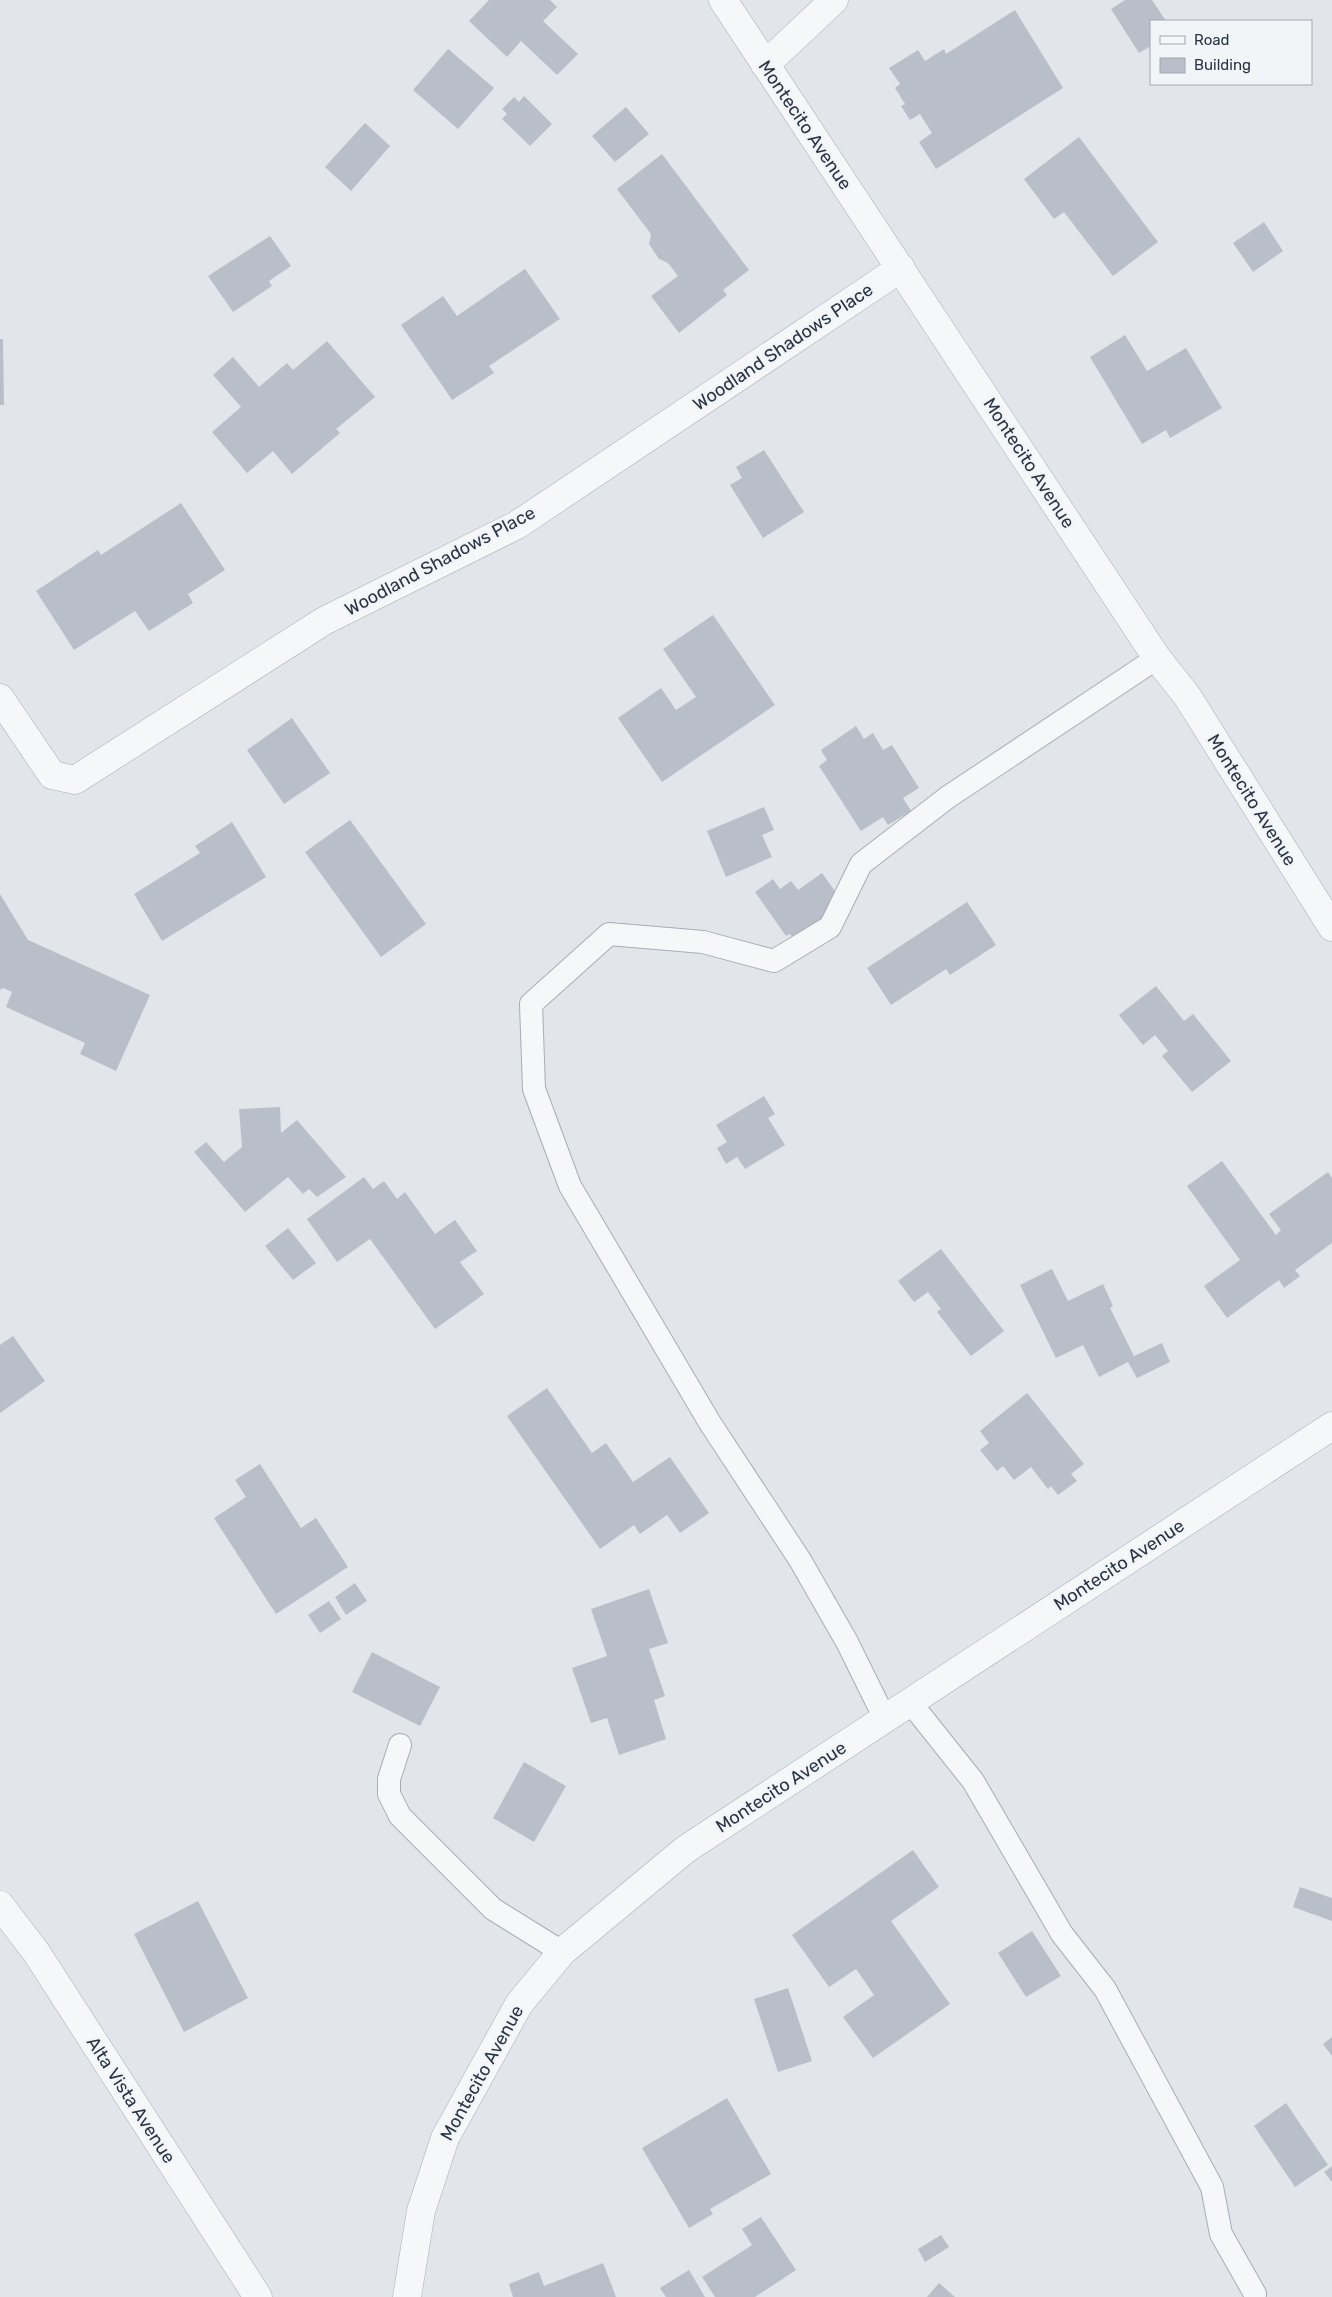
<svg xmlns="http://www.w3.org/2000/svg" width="1332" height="2297" viewBox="0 0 1332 2297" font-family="Rubik,sans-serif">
<rect width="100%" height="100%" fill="#e2e6eb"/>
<!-- building -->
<g fill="#b9bfc9">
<polygon points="489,0 550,0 557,7 543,21 578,54 557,75 521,41 507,57 469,21"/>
<polygon points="1125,0 1152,0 1166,21 1151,21 1151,46 1139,53 1111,9"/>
<polygon points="1015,10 1063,88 936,169 919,142 932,133 920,114 910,120 901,106 905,104 895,88 900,84 889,68 918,50 925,61 944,49 946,54"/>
<polygon points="448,49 494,88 458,129 413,90"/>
<polygon points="524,96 552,124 530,146 502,119 507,114 502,109 514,97 519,102"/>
<polygon points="626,107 649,134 615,162 592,136"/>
<polygon points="365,123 390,146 351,191 325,167"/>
<polygon points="1079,137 1158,242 1113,276 1064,212 1054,219 1024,179"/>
<polygon points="662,154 749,270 723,290 727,295 679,333 651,296 678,276 668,263 659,259 649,244 651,234 617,189"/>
<polygon points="1264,222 1283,251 1253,272 1233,243"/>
<polygon points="270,236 291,266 269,281 272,286 233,312 208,276"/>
<polygon points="525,269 560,319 489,366 494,373 452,400 401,325 443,296 457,316"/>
<polygon points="1125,335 1147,371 1186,348 1222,408 1170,438 1166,430 1142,444 1090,357"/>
<polygon points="0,339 3,339 4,405 0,405"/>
<polygon points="327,341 375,397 336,429 340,433 292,474 273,451 247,473 212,432 241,407 213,375 233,357 259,387 287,363 293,370"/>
<polygon points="764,450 804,512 763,538 730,485 742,478 736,467"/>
<polygon points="181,503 225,570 188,594 193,603 149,631 135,611 74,650 36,591 98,550 101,555"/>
<polygon points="713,615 775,705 662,782 618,718 661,688 676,710 696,697 663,649"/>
<polygon points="292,718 330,773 284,804 247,750"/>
<polygon points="856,726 864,739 873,733 883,750 892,745 919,788 903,798 911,811 888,825 883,817 861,831 819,766 827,760 821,750"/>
<polygon points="764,807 774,830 762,835 772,857 726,877 707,831"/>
<polygon points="350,820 426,924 381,957 305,852"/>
<polygon points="232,822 266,877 162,941 134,894 200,853 195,846"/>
<polygon points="822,873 837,894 830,899 834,905 831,916 810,931 807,927 793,938 790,934 786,936 755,892 773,879 780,889 791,881 798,890"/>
<polygon points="0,894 28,940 150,995 116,1071 80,1054 85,1043 6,1007 12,992 3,988 0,990"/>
<polygon points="967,902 996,945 950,975 946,969 891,1005 867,968"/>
<polygon points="1156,986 1184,1021 1193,1014 1231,1061 1192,1092 1162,1056 1168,1051 1155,1035 1143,1045 1119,1015"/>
<polygon points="764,1096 775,1114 768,1118 785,1145 745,1169 737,1157 726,1164 717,1148 727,1142 716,1125"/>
<polygon points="280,1107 281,1133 297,1120 346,1177 317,1197 309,1189 303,1194 288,1177 245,1212 194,1152 206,1142 224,1162 242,1147 239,1109"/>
<polygon points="1222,1161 1276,1235 1281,1230 1269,1214 1328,1172 1332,1178 1332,1243 1295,1270 1300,1276 1284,1288 1279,1280 1227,1318 1204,1286 1240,1260 1187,1186"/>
<polygon points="364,1177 373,1189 384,1181 397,1199 405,1192 435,1234 455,1220 477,1251 460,1262 484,1294 435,1329 370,1239 337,1262 307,1219"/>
<polygon points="288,1228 316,1263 293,1280 265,1246"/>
<polygon points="941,1249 1004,1331 971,1356 937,1312 941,1309 928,1292 914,1302 898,1281"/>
<polygon points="1052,1269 1068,1301 1103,1284 1113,1306 1110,1308 1134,1356 1162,1343 1170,1362 1137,1378 1128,1362 1099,1377 1083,1345 1056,1358 1020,1285"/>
<polygon points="13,1336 45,1381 0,1413 0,1345"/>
<polygon points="547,1388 592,1453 606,1443 633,1482 670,1457 709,1513 680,1533 667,1515 640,1534 634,1525 600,1549 507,1416"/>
<polygon points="1027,1393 1084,1464 1071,1474 1077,1481 1058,1495 1051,1486 1048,1489 1031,1467 1014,1480 1003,1466 997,1471 980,1450 989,1443 980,1431"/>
<polygon points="260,1464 301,1528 316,1518 348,1567 276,1614 214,1518 246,1497 235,1480"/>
<polygon points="355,1583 367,1601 346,1615 335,1597"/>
<polygon points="649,1589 668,1643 649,1649 665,1696 654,1700 666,1739 619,1755 607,1718 591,1723 572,1668 607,1656 591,1609"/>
<polygon points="329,1601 341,1619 320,1633 308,1615"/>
<polygon points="372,1652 440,1687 420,1726 352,1692"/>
<polygon points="524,1762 566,1786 534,1842 493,1818"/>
<polygon points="913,1850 939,1887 891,1921 950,2004 873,2058 843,2017 874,1995 856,1969 829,1987 792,1935"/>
<polygon points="1300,1887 1332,1898 1332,1921 1293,1907"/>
<polygon points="198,1901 248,1998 184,2032 134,1934"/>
<polygon points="1032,1931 1061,1976 1026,1997 998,1953"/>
<polygon points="788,1988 812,2061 778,2072 754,1999"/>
<polygon points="1332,2037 1332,2056 1323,2044"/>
<polygon points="727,2098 771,2174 710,2209 713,2214 689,2228 642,2148"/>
<polygon points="1286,2103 1328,2165 1295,2187 1254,2126"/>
<polygon points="1332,2166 1332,2182 1324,2172"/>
<polygon points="761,2217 796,2270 755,2297 715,2297 702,2277 752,2245 742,2229"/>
<polygon points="941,2235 949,2247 925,2262 918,2249"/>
<polygon points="603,2263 616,2297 513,2297 509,2284 539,2272 544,2286"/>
<polygon points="689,2270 705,2297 666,2297 660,2288"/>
<polygon points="939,2283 955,2297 927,2297"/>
</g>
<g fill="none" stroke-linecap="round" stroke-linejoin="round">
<defs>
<g id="lane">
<polyline points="910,1702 973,1781 1062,1934 1105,1989 1212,2187 1221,2234 1255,2294"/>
<polyline points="885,1719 847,1642 800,1560 710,1423 570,1186 534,1089 531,1004 609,934 703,942 774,961 830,927 861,864 948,797 1157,658"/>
<polyline points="400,1745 389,1779 389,1794 400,1816 493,1909 562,1952"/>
</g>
<g id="street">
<polyline points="723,0 1157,658 1187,696 1332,927"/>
<polyline points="765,65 834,0"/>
<polyline points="0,698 52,775 75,780 324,621 517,525 901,268"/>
<polyline points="0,1905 36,1952 258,2297"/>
<polyline points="407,2297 421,2211 445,2138 519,2004 562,1952 686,1849 1332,1426"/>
</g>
</defs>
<!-- lane casing -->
<use href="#lane" stroke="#a7adb6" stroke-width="24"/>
<!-- street casing -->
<use href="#street" stroke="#a7adb6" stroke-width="29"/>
<!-- lane -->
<use href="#lane" stroke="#f6f7f9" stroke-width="22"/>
<!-- street -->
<use href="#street" stroke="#f6f7f9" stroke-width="28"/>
</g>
<g text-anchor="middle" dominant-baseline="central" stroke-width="5" stroke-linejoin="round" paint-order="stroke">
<!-- street labels -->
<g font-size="18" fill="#2a3444" stroke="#f2f5f8">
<text transform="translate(805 125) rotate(56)">Montecito Avenue</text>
<text transform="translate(783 347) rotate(-34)">Woodland Shadows Place</text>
<text transform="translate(1029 463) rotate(57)">Montecito Avenue</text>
<text transform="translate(440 561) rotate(-28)">Woodland Shadows Place</text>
<text transform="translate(1252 800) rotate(58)">Montecito Avenue</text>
<text transform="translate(1119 1565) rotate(-33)">Montecito Avenue</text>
<text transform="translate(781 1787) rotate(-33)">Montecito Avenue</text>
<text transform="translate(482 2073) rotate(-61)">Montecito Avenue</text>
<text transform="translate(131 2100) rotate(57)">Alta Vista Avenue</text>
</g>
</g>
<!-- legend -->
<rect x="1150" y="20" width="162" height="65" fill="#f2f5f8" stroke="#a2a8b0"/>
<rect x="1160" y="36" width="25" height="8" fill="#f6f7f9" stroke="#a2a8b0"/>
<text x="1194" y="45" font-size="15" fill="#2a3444">Road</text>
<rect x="1160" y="58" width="25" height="15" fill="#b9bfc9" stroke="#a2a8b0"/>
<text x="1194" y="70" font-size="15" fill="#2a3444">Building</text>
</svg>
